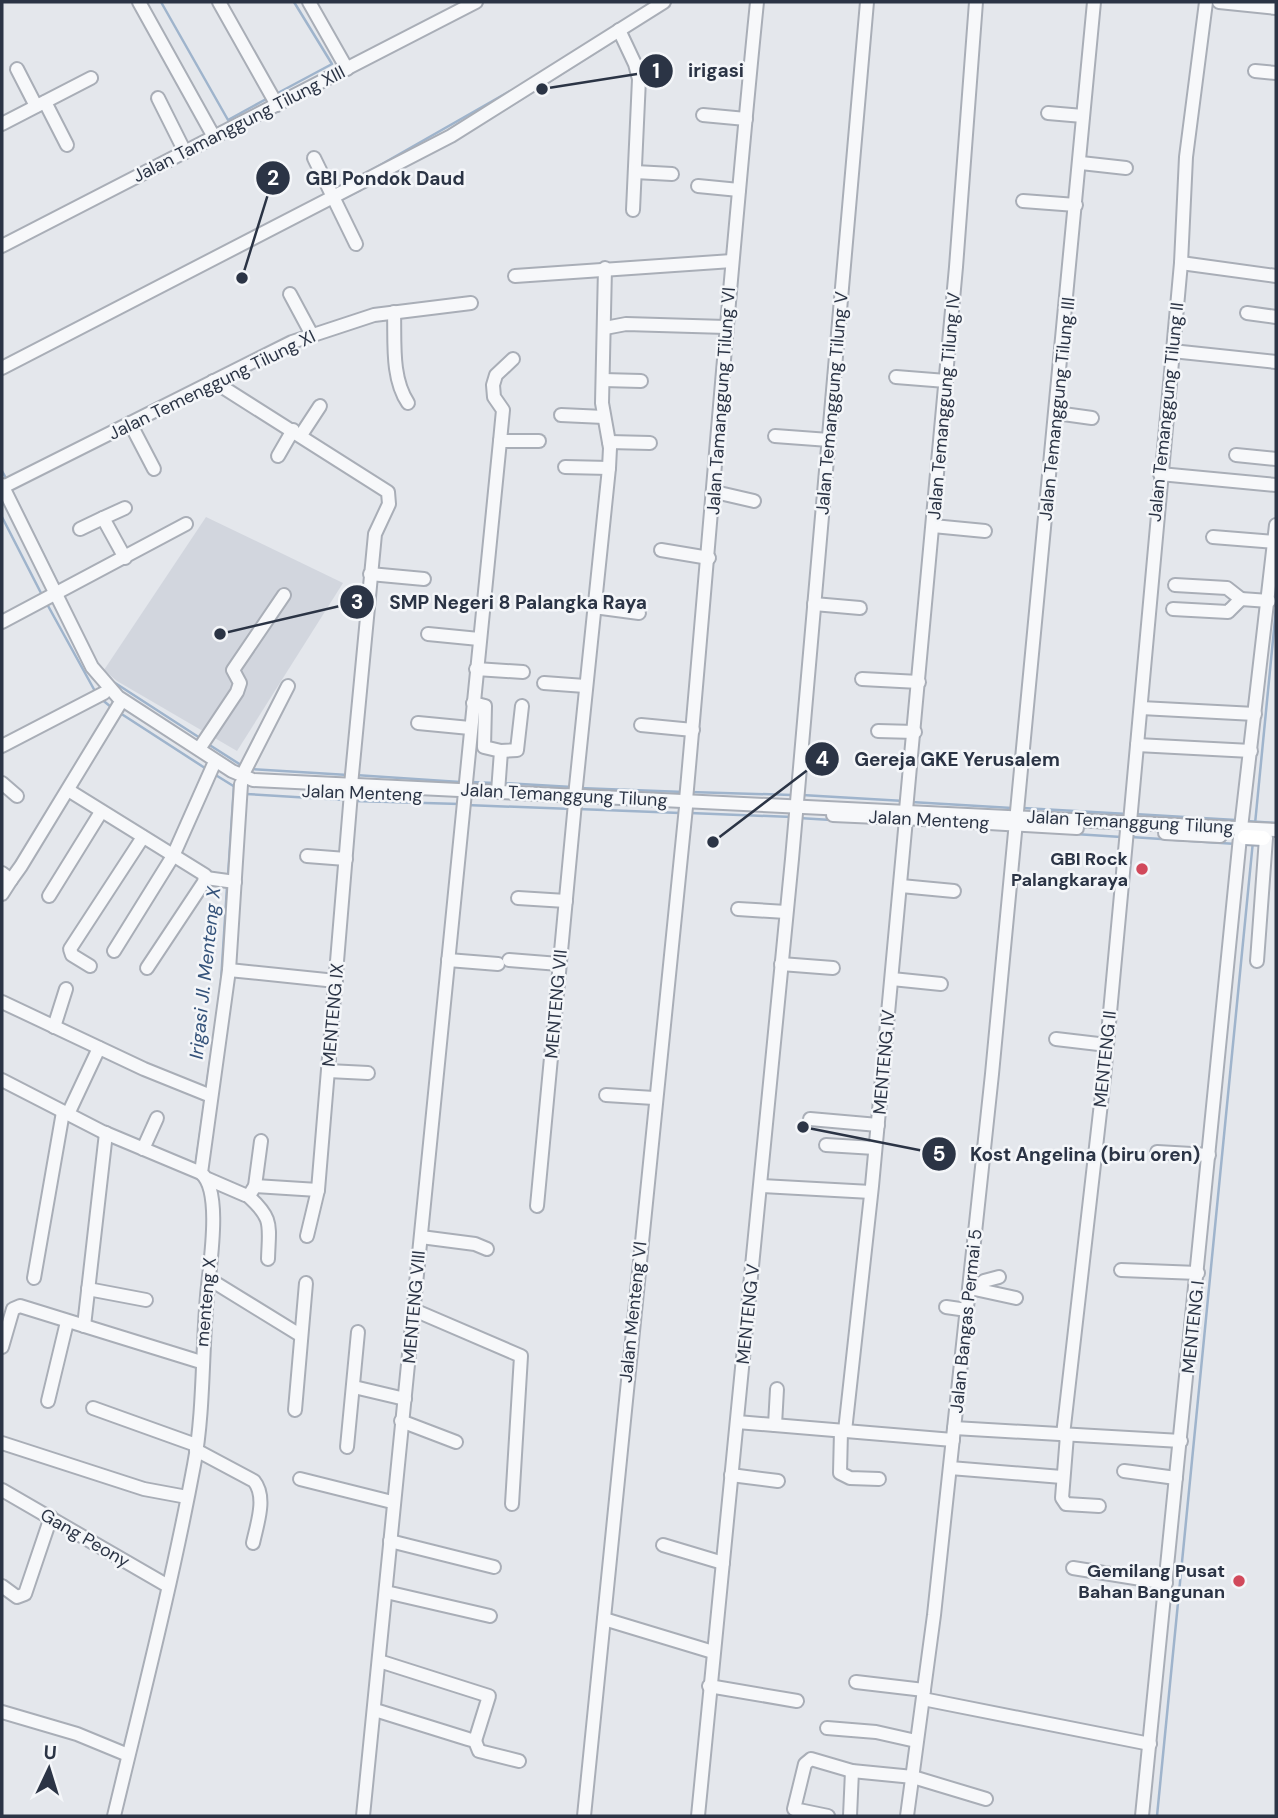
<svg xmlns="http://www.w3.org/2000/svg" width="1278" height="1818" viewBox="0 0 1278 1818" font-family="'DM Sans',sans-serif">
<rect width="100%" height="100%" fill="#e4e7ec"/>
<!-- built -->
<polygon fill="#d2d6de" points="206,517 343,583 237,751 117,681 104,670"/>
<g fill="none" stroke-linecap="round" stroke-linejoin="round">
<!-- stream -->
<g stroke="#9fb4cc" stroke-width="2.5">
<polyline points="161,2 228,120 268,98"/>
<polyline points="276,94 332,64 294,2"/>
<polyline points="504,110 617,39"/>
<polyline points="361,176 510,91"/>
<polyline points="339,201 361,190"/>
<polyline points="2,471 7,480"/>
<polyline points="11,489 58,584"/>
<polyline points="2,517 42,595"/>
<polyline points="47,604 96,693"/>
<polyline points="112,681 200,738"/>
<polyline points="100,698 111,707"/>
<polyline points="120,713 208,770"/>
<polyline points="208,744 244,767"/>
<polyline points="250,769 348,775"/>
<polyline points="214,774 235,787"/>
<polyline points="355,775 460,782"/>
<polyline points="470,782 495,783"/>
<polyline points="502,783 572,787"/>
<polyline points="579,788 684,792"/>
<polyline points="690,792 792,795"/>
<polyline points="246,794 344,800"/>
<polyline points="802,795 904,801"/>
<polyline points="355,801 460,804"/>
<polyline points="911,802 1012,808"/>
<polyline points="466,805 572,809"/>
<polyline points="1023,808 1128,814"/>
<polyline points="578,809 680,813"/>
<polyline points="690,813 792,817"/>
<polyline points="1134,814 1236,820"/>
<polyline points="799,818 831,820"/>
<polyline points="1246,821 1276,823"/>
<polyline points="1255,824 1276,609"/>
<polyline points="939,826 974,828"/>
<polyline points="1075,834 1121,837"/>
<polyline points="1131,837 1236,844"/>
<polyline points="228,876 234,785"/>
<polyline points="221,981 227,887"/>
<polyline points="206,1089 215,1029"/>
<polyline points="196,1162 205,1099"/>
<polyline points="1157,1816 1253,841"/>
</g>
<defs>
<g id="minor">
<polyline points="139,2 214,137"/>
<polyline points="219,2 277,105"/>
<polyline points="309,2 347,69"/>
<polyline points="1219,2 1276,8"/>
<polyline points="619,30 635,64 639,79 633,210"/>
<polyline points="17,69 36,106"/>
<polyline points="1255,71 1276,73"/>
<polyline points="158,98 185,152"/>
<polyline points="45,102 67,145"/>
<polyline points="1048,113 1083,116"/>
<polyline points="703,115 746,119"/>
<polyline points="2,124 91,78"/>
<polyline points="314,158 356,244"/>
<polyline points="1081,163 1126,168"/>
<polyline points="635,172 672,174"/>
<polyline points="698,186 739,190"/>
<polyline points="1023,201 1076,205"/>
<polyline points="2,246 476,2"/>
<polyline points="1181,263 1276,276"/>
<polyline points="515,276 732,261"/>
<polyline points="290,294 312,335"/>
<path d="M394 312C395 341 391 378 408 403"/>
<polyline points="1247,313 1276,317"/>
<polyline points="605,328 626,324 726,327"/>
<polyline points="1172,351 1276,362"/>
<polyline points="2,368 451,136 664,2"/>
<polyline points="896,377 946,381"/>
<polyline points="603,380 641,381"/>
<polyline points="213,381 388,492 389,504 375,534 351,785"/>
<polyline points="1056,413 1092,418"/>
<polyline points="561,415 604,417"/>
<polyline points="130,423 154,469"/>
<polyline points="301,435 320,406"/>
<polyline points="775,436 829,440"/>
<polyline points="500,441 539,441"/>
<polyline points="609,442 650,443"/>
<polyline points="1236,455 1276,459"/>
<polyline points="278,456 293,430"/>
<polyline points="565,467 609,468"/>
<polyline points="1160,474 1276,485"/>
<polyline points="2,485 92,667 118,697 232,771 253,780 1276,830"/>
<polyline points="3,487 292,342 374,315 471,303"/>
<polyline points="715,492 754,501"/>
<polyline points="933,526 985,531"/>
<polyline points="80,529 103,518"/>
<polyline points="1213,537 1274,542"/>
<polyline points="661,550 709,558"/>
<polyline points="125,558 103,518 125,508"/>
<polyline points="370,574 424,579"/>
<polyline points="1241,599 1269,601"/>
<polyline points="814,604 860,608"/>
<polyline points="594,607 639,613"/>
<polyline points="1173,609 1228,612 1241,599 1227,588 1175,585"/>
<polyline points="2,622 186,524"/>
<polyline points="428,634 479,639"/>
<polyline points="476,669 523,672"/>
<polyline points="862,679 919,682"/>
<polyline points="544,683 585,686"/>
<polyline points="473,703 485,706 484,747 501,751 498,792"/>
<polyline points="1141,708 1255,714"/>
<polyline points="418,723 470,728"/>
<polyline points="641,725 693,730"/>
<polyline points="878,731 915,732"/>
<polyline points="1137,745 1251,751"/>
<polyline points="2,746 104,693"/>
<polyline points="199,749 237,692 240,683 233,670 284,595"/>
<polyline points="501,751 517,750 522,706"/>
<polyline points="242,776 288,686"/>
<polyline points="2,783 17,796"/>
<polyline points="68,790 205,875 204,882 147,968"/>
<polyline points="575,796 609,468 610,448 602,403 605,268"/>
<path d="M686 800C710 534 730 268 757 2"/>
<polyline points="906,810 956,267 976,2"/>
<polyline points="833,815 944,820"/>
<polyline points="972,822 1077,828"/>
<polyline points="1130,822 1181,263 1186,157 1206,2"/>
<polyline points="1241,828 1276,525"/>
<polyline points="1165,833 1220,836"/>
<polyline points="307,856 346,859"/>
<polyline points="2,873 11,880 21,866 119,705"/>
<polyline points="206,878 235,882"/>
<polyline points="901,886 954,891"/>
<polyline points="2,894 11,880"/>
<polyline points="49,896 101,812"/>
<polyline points="518,898 566,901"/>
<polyline points="738,909 786,912"/>
<polyline points="114,951 173,856 213,766"/>
<polyline points="448,960 498,964"/>
<polyline points="509,960 559,964"/>
<polyline points="1257,961 1266,838"/>
<polyline points="781,964 833,968"/>
<polyline points="90,966 72,955 70,949 143,837"/>
<polyline points="229,970 336,981"/>
<polyline points="892,979 941,984"/>
<polyline points="2,1002 144,1069 211,1096"/>
<polyline points="54,1027 66,989"/>
<polyline points="1056,1039 1107,1045"/>
<polyline points="328,1071 368,1073"/>
<polyline points="2,1080 103,1132 201,1173"/>
<polyline points="606,1095 654,1098"/>
<polyline points="68,1114 99,1048"/>
<polyline points="810,1119 878,1125"/>
<polyline points="826,1145 875,1148"/>
<polyline points="143,1149 157,1118"/>
<polyline points="1157,1152 1209,1155"/>
<polyline points="208,1179 245,1195 250,1194 255,1186 261,1141"/>
<polyline points="255,1186 318,1190"/>
<polyline points="761,1186 871,1192"/>
<path d="M247 1195C274 1219 269 1225 268 1259"/>
<polyline points="537,1206 575,803"/>
<polyline points="307,1236 318,1190 351,793"/>
<polyline points="421,1237 475,1244 487,1249"/>
<polyline points="1121,1270 1198,1273"/>
<polyline points="34,1278 63,1112"/>
<polyline points="209,1279 300,1335"/>
<polyline points="970,1288 1016,1298"/>
<polyline points="978,1288 984,1281 999,1277"/>
<polyline points="88,1289 146,1300"/>
<polyline points="946,1307 967,1310"/>
<polyline points="414,1310 521,1356 512,1504"/>
<polyline points="84,1326 106,1133"/>
<polyline points="2,1347 13,1309 20,1306 201,1362"/>
<polyline points="354,1387 405,1399"/>
<polyline points="48,1401 67,1322"/>
<polyline points="93,1408 196,1445"/>
<polyline points="295,1410 306,1283"/>
<polyline points="401,1421 456,1442"/>
<polyline points="737,1422 953,1440"/>
<polyline points="775,1425 777,1389"/>
<polyline points="954,1428 1181,1441"/>
<polyline points="841,1431 840,1473 850,1478 879,1479"/>
<polyline points="845,1431 872,1186 906,819"/>
<polyline points="1063,1435 1104,1077 1127,830"/>
<polyline points="1067,1435 1062,1498 1066,1504 1099,1506"/>
<polyline points="2,1443 144,1489 187,1497"/>
<polyline points="347,1447 358,1332"/>
<path d="M196 1450 254 1481C267 1497 257 1524 253 1543"/>
<polyline points="950,1468 1062,1477"/>
<polyline points="1124,1471 1176,1478"/>
<polyline points="731,1475 778,1481"/>
<polyline points="300,1479 392,1502"/>
<polyline points="2,1490 168,1586"/>
<polyline points="390,1541 494,1567"/>
<polyline points="663,1545 723,1563"/>
<polyline points="1073,1568 1166,1583"/>
<polyline points="2,1586 17,1597 25,1594 51,1517"/>
<polyline points="386,1592 490,1616"/>
<polyline points="604,1619 713,1652"/>
<polyline points="379,1661 489,1696 475,1741"/>
<polyline points="856,1682 924,1690"/>
<polyline points="709,1686 797,1701"/>
<polyline points="923,1699 1150,1744"/>
<polyline points="375,1710 468,1739 475,1741 479,1751 519,1761"/>
<polyline points="2,1712 77,1734 128,1755"/>
<polyline points="827,1728 876,1732 916,1741"/>
<path d="M114 1816C142 1699 172 1583 194 1465 204 1413 202 1350 207 1296 209 1269 223 1191 201 1173L229 970 241 784"/>
<polyline points="363,1816 500,441 503,410 494,397 493,385 496,375 513,359"/>
<polyline points="584,1816 686,807"/>
<polyline points="698,1816 792,859 867,2"/>
<polyline points="828,1816 794,1809 805,1764 811,1759 852,1771 913,1777 986,1799"/>
<polyline points="850,1816 852,1771"/>
<polyline points="907,1816 934,1615 992,1074 1094,2"/>
<polyline points="1142,1816 1240,837"/>
</g>
<polyline id="major" points="1245,837 1263,838"/>
</defs>
<!-- minor casing -->
<use href="#minor" stroke="#a9aeb7" stroke-width="16"/>
<!-- major casing -->
<use href="#major" stroke="#a3abb8" stroke-width="18"/>
<!-- minor -->
<use href="#minor" stroke="#f7f8fa" stroke-width="12"/>
<!-- major -->
<use href="#major" stroke="#fff" stroke-width="14"/>
</g>
<!-- markers -->
<g fill="#d1495b" stroke="#f4f6f9" stroke-width="2.5">
<circle cx="1142" cy="869" r="7"/>
<circle cx="1239" cy="1581" r="7"/>
</g>
<g text-anchor="middle" dominant-baseline="central" stroke-width="5" stroke-linejoin="round" paint-order="stroke">
<!-- street labels -->
<g font-size="18" fill="#2b3445" stroke="#f4f6f9">
<text transform="translate(239 124) rotate(-27)">Jalan Tamanggung Tilung XIII</text>
<text transform="translate(212 385) rotate(-26)">Jalan Temenggung Tilung XI</text>
<text transform="translate(721 401) rotate(-86)">Jalan Tamanggung Tilung VI</text>
<text transform="translate(832 403) rotate(-85)">Jalan Temanggung Tilung V</text>
<text transform="translate(944 406) rotate(-85)">Jalan Temanggung Tilung IV</text>
<text transform="translate(1057 409) rotate(-84)">Jalan Temanggung Tilung III</text>
<text transform="translate(1166 412) rotate(-84)">Jalan Temanggung Tilung II</text>
<text transform="translate(362 793) rotate(2)">Jalan Menteng</text>
<text transform="translate(564 795) rotate(3)">Jalan Temanggung Tilung</text>
<text transform="translate(929 820) rotate(3)">Jalan Menteng</text>
<text transform="translate(1130 822) rotate(3)">Jalan Temanggung Tilung</text>
<text transform="translate(556 1004) rotate(-85)">MENTENG VII</text>
<text transform="translate(333 1015) rotate(-85)">MENTENG IX</text>
<text transform="translate(1105 1059) rotate(-84)">MENTENG II</text>
<text transform="translate(884 1062) rotate(-85)">MENTENG IV</text>
<text transform="translate(206 1302) rotate(-85)">menteng X</text>
<text transform="translate(414 1307) rotate(-85)">MENTENG VIII</text>
<text transform="translate(633 1312) rotate(-84)">Jalan Menteng VI</text>
<text transform="translate(748 1314) rotate(-84)">MENTENG V</text>
<text transform="translate(966 1321) rotate(-84)">Jalan Bangas Permai 5</text>
<text transform="translate(1193 1327) rotate(-84)">MENTENG I</text>
<text transform="translate(85 1538) rotate(30)">Gang Peony</text>
</g>
<!-- poi labels -->
<g font-size="18" font-weight="bold" fill="#2b3445" stroke="#f4f6f9" text-anchor="end">
<text x="1128" y="859">GBI Rock<tspan x="1128" dy="21">Palangkaraya</tspan></text>
<text x="1225" y="1571">Gemilang Pusat<tspan x="1225" dy="21">Bahan Bangunan</tspan></text>
</g>
<!-- water labels -->
<g font-size="19" font-style="italic" fill="#34527a" stroke="#f4f6f9">
<text transform="translate(205 973) rotate(-84)">Irigasi Jl. Menteng X</text>
</g>
</g>
<!-- callouts -->
<path fill="none" stroke="#2b3445" stroke-width="2.5" d="M542 89L656 71M242 278L273 178M220 634L357 602M713 842L822 759M803 1127L939 1154"/>
<g fill="#2b3445" stroke="#f4f6f9" stroke-width="2.5">
<circle cx="542" cy="89" r="7"/>
<circle cx="242" cy="278" r="7"/>
<circle cx="220" cy="634" r="7"/>
<circle cx="713" cy="842" r="7"/>
<circle cx="803" cy="1127" r="7"/>
<circle cx="656" cy="71" r="18"/>
<circle cx="273" cy="178" r="18"/>
<circle cx="357" cy="602" r="18"/>
<circle cx="822" cy="759" r="18"/>
<circle cx="939" cy="1154" r="18"/>
</g>
<g font-size="21" text-anchor="middle" font-weight="bold" fill="#fff">
<text x="656" y="78">1</text>
<text x="273" y="185">2</text>
<text x="357" y="609">3</text>
<text x="822" y="766">4</text>
<text x="939" y="1161">5</text>
</g>
<g font-size="19" text-anchor="middle" font-weight="bold" fill="#2b3445" stroke="#f4f6f9" stroke-width="5" stroke-linejoin="round" paint-order="stroke">
<text x="716" y="77">irigasi</text>
<text x="385" y="185">GBI Pondok Daud</text>
<text x="518" y="609">SMP Negeri 8 Palangka Raya</text>
<text x="957" y="766">Gereja GKE Yerusalem</text>
<text x="1085" y="1161">Kost Angelina (biru oren)</text>
</g>
<!-- border -->
<rect width="1278" height="1818" fill="none" stroke="#2b3445" stroke-width="7"/>
<!-- north arrow -->
<g transform="translate(49 1769) rotate(4)" stroke="#f4f6f9" stroke-width="5" paint-order="stroke">
<path d="M0-5L12 26L0 18L-12 26Z" fill="#2b3445"/>
<text y="-10" font-size="19" font-weight="bold" text-anchor="middle" fill="#2b3445">U</text>
</g>
</svg>
